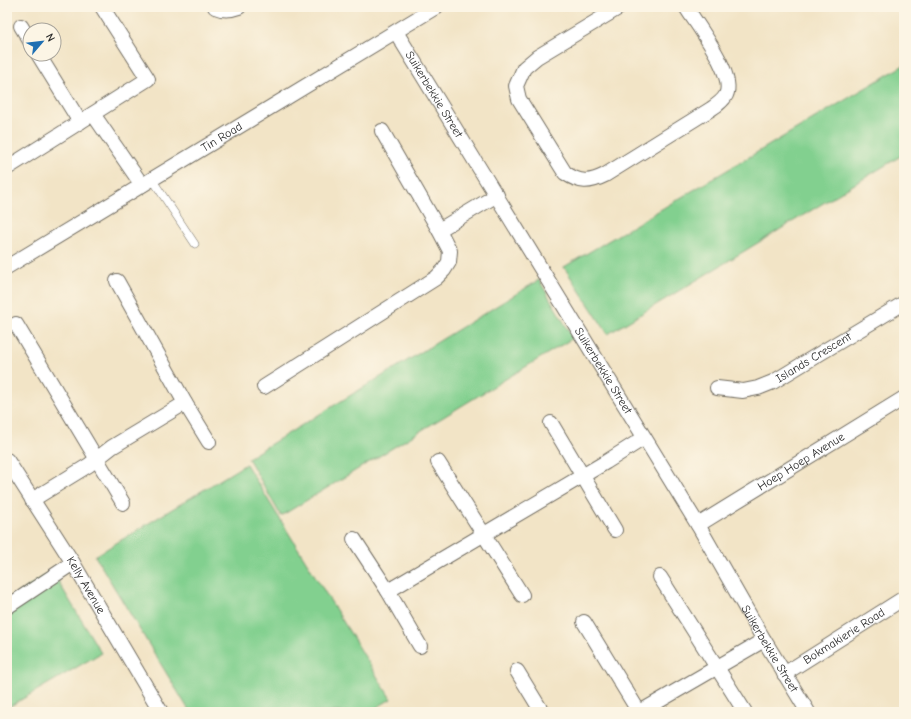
<svg xmlns="http://www.w3.org/2000/svg" width="911" height="719" viewBox="0 0 911 719" font-family="'Comic Neue',sans-serif">
<rect width="100%" height="100%" fill="#fcf5e5"/>
<filter id="ink" filterUnits="userSpaceOnUse"><feTurbulence type="fractalNoise" baseFrequency=".025" numOctaves="2"/><feDisplacementMap in="SourceGraphic" scale="8" xChannelSelector="R" yChannelSelector="G"/><feConvolveMatrix kernelMatrix="1 2 1 2 8 2 1 2 1" color-interpolation-filters="sRGB"/></filter>
<filter id="wash" filterUnits="userSpaceOnUse"><feTurbulence type="fractalNoise" baseFrequency=".012" numOctaves="4" result="noise"/><feDisplacementMap in="SourceGraphic" scale="16" xChannelSelector="R" yChannelSelector="G"/><feGaussianBlur stdDeviation="0.9" result="paint"/><feColorMatrix in="noise" values="0 0 0 0 0 0 0 0 0 0 0 0 0 0 0 0 0 1.4 0 .05"/><feComposite in="paint" operator="in"/></filter>
<g filter="url(#wash)">
<rect width="100%" height="100%" fill="#f2e4c6"/>
<!-- green -->
<g fill="#82d08f" stroke="#567e5d">
<polygon points="904,65 904,154 608,334 564,267"/>
<polygon points="539,280 573,338 281,516 248,458"/>
<polygon points="246,464 391,699 369,712 190,712 95,556"/>
<polygon points="52,571 101,653 7,708 7,601"/>
</g>
</g>
<g filter="url(#ink)">
<g fill="none" stroke-linecap="round" stroke-linejoin="round">
<defs>
<polyline id="service" points="152,179 195,244"/>
<g id="minor">
<path d="M215 7C224 11 231 10 239 7"/>
<path d="M620 7 537 57 524 68 516 86 519 99 565 173C580 183 589 183 605 175L711 109C717 105 723 101 726 95 736 75 697 25 686 7"/>
<polyline points="21,26 30,41"/>
<path id="s1" d="M396 32 698 525 764 640 808 712"/>
<polyline points="38,54 80,122"/>
<polyline points="93,114 142,185"/>
<polyline points="7,168 148,79 102,7"/>
<polyline points="439,230 497,195"/>
<path id="s2" d="M7 267 436 7"/>
<polyline points="16,324 123,503"/>
<polyline points="264,387 436,278 444,270 449,262 450,251 439,230 382,131"/>
<path id="s3" d="M717 388 743 391 758 388 773 382 824 351 904 303"/>
<polyline points="185,403 209,442"/>
<polyline points="551,423 615,530"/>
<path id="s4" d="M7 460 73 563 161 712"/>
<polyline points="438,462 522,595"/>
<polyline points="32,500 89,465 112,447 185,403 117,281"/>
<path id="s5" d="M698 525 904 398"/>
<polyline points="354,539 388,591 420,646"/>
<polyline points="660,577 745,712"/>
<polyline points="388,591 606,462 644,438"/>
<polyline points="7,607 73,563"/>
<polyline points="584,622 639,712"/>
<polyline points="517,671 542,712"/>
<path id="s6" d="M784 674 904 598"/>
<polyline points="640,712 764,640"/>
</g>
</defs>
<!-- service casing -->
<use href="#service" stroke="#716c61" stroke-width="8"/>
<!-- minor casing -->
<use href="#minor" stroke="#716c61" stroke-width="16"/>
<!-- service -->
<use href="#service" stroke="#fff" stroke-width="7"/>
<!-- minor -->
<use href="#minor" stroke="#fff" stroke-width="14"/>
</g>
</g>
<g text-anchor="middle" dominant-baseline="central" stroke-width="3" stroke-linejoin="round" paint-order="stroke">
<!-- street labels -->
<g font-size="12" fill="#2b2b2b" stroke="#fcf5e5">
<text stroke="none"><textPath href="#s1" startOffset="73">Suikerbekkie Street</textPath></text>
<text stroke="none"><textPath href="#s2" startOffset="251">Tin Road</textPath></text>
<text stroke="none"><textPath href="#s3" startOffset="105">Islands Crescent</textPath></text>
<text stroke="none"><textPath href="#s1" startOffset="397">Suikerbekkie Street</textPath></text>
<text stroke="none"><textPath href="#s5" startOffset="121">Hoep Hoep Avenue</textPath></text>
<text stroke="none"><textPath href="#s4" startOffset="148">Kelly Avenue</textPath></text>
<text stroke="none"><textPath href="#s6" startOffset="71">Bokmakierie Road</textPath></text>
<text stroke="none"><textPath href="#s1" startOffset="721">Suikerbekkie Street</textPath></text>
</g>
</g>
<!-- margin -->
<rect width="911" height="719" fill="none" stroke="#fcf5e5" stroke-width="24"/>
<!-- north arrow -->
<g transform="translate(42 42) rotate(62)"><circle r="19" fill="#fcf5e5" stroke="#a8a49b"/>
<path d="M0-3L7 15L0 10L-7 15Z" fill="#1f6fb2"/>
<text y="-6" font-size="11" font-weight="bold" text-anchor="middle" fill="#2b2b2b">N</text>
</g>
</svg>
